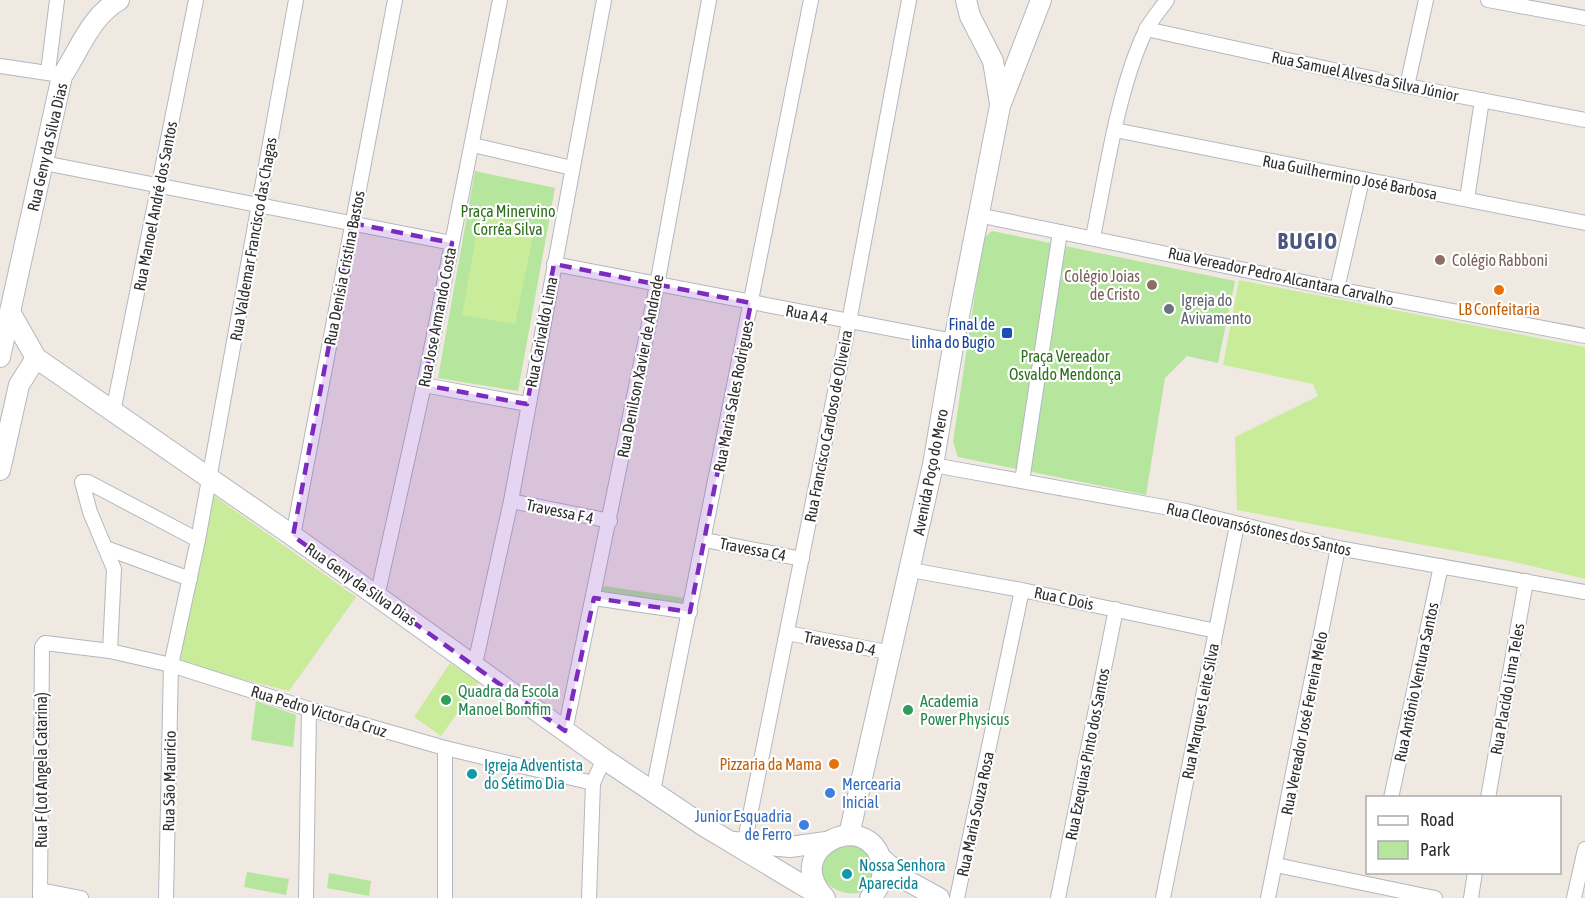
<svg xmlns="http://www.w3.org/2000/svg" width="1585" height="898" viewBox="0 0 1585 898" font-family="'Asap Condensed',sans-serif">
<rect width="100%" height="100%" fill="#efe9e1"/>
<!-- green -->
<g fill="#b6e59e">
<polygon points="475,171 555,188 518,391 438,378"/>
<polygon points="992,231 1235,281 1218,363 1187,356 1165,378 1146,495 958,457 953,442 983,239"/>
<polygon points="604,586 685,598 685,606 599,594"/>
<polygon points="256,701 296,715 293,747 251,740"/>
<path d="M839 841 871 851 875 877C871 882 868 888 863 892 843 898 821 885 819 866Z"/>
<polygon points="247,872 289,879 286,895 244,887"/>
<polygon points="329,873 371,881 369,896 327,888"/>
</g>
<!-- pitch -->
<g fill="#c9ec9a">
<polygon points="480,214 535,227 515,324 462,315"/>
<polygon points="1239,280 1585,347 1585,579 1510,561 1237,510 1235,437 1318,396 1313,384 1223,365"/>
<polygon points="210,493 356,597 289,691 168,661"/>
<polygon points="450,663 479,682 441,736 414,717"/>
</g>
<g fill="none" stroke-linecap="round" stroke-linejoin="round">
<defs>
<g id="street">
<polyline points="1488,0 1585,18"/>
<polyline points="1146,29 1407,86 1585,120"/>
<polyline points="0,66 54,74"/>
<polyline points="48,72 57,0"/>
<polyline points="1407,86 1426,0"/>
<polyline points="1115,130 1585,223"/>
<polyline points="473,145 572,168"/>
<polyline points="44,163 452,243"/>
<polyline points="1467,199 1482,100"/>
<polyline points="978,215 1337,289 1585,336"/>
<path d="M1093 237C1106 174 1118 88 1146 30 1151 20 1160 10 1167 0"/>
<polyline points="554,264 954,341"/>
<polyline points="1337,289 1362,180"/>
<polyline points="424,385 527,404"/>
<polyline points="113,412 196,0"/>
<polyline points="933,465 1186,511 1338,548 1585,592"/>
<polyline points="1022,481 1060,232"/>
<polyline points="511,501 610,521"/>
<polyline points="293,536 395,0"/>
<polyline points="705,540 802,559"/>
<polyline points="106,548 190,579"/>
<polyline points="911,570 1022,590 1216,631"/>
<polyline points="377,597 424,385 500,0"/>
<polyline points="594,598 690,612"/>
<polyline points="787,633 892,653"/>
<polyline points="110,651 114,569 90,512 82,482 88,482 198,540"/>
<polyline points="475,664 511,501 604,0"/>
<polyline points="565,731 657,285 709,0"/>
<polyline points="445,748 445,898"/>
<polyline points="653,791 811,0"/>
<polyline points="1391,798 1441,566"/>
<polyline points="1488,798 1526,581"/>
<polyline points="743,850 849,322 909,0"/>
<polyline points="1276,865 1435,898"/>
<polyline points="40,890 81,898"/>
<polyline points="40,898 42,647 45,643 110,651 171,665 309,709 445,748 593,783"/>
<polyline points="166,898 171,665 198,540 296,0"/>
<polyline points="306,898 309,709"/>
<polyline points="589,898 593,783 604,759"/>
<polyline points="957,898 1022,590"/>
<polyline points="1058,898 1116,609"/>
<polyline points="1163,898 1237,525"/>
<polyline points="1268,898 1338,548"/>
<polyline points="1471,898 1475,872"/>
<polyline points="1574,898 1585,849"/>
</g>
<g id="secondary">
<polyline points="966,0 970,16 993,61 1000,104"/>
<polyline points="10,312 36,358 293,536 604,759 704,826 824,898"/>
<path d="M0 357 62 76C80 49 90 17 119 0"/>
<polyline points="0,470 19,385 36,358"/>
<polyline points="849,835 933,465 954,341 1000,106 1041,0"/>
<polyline points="734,842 790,847 826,842"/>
<polyline points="881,858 906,880 939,898"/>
<path d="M825 898C778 848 870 805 882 864 885 878 879 889 870 898"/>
</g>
</defs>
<!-- street casing -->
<use href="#street" stroke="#b4b7c1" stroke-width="16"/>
<!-- secondary casing -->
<use href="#secondary" stroke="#b4b7c1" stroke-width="22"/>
<!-- street -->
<use href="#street" stroke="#fff" stroke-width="14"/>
<!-- secondary -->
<use href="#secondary" stroke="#fff" stroke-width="20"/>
</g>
<!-- marked area -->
<path fill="#7b2cbf" fill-opacity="0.2" stroke="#7b2cbf" stroke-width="4.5" stroke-dasharray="12 8" stroke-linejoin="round" d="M352 223 452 243 424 385 527 404 554 264 751 303 690 612 594 598 565 731 293 536Z"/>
<!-- markers -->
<g fill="#8d6e63" stroke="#fff" stroke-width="2">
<circle cx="1440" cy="260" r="6"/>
<circle cx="1152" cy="285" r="6"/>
</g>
<g fill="#e8710a" stroke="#fff" stroke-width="2">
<circle cx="1499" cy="290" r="6"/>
<circle cx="834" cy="764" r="6"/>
</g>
<circle fill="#6b7280" stroke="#fff" stroke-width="2" cx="1169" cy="309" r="6"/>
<rect fill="#1a4fb4" stroke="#fff" stroke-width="2" x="1001" y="327" width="12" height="12" rx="3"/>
<g fill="#2e9e5b" stroke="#fff" stroke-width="2">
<circle cx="446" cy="700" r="6"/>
<circle cx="908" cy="710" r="6"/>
</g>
<g fill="#0f9aa8" stroke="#fff" stroke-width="2">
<circle cx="472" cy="774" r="6"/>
<circle cx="847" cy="874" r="6"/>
</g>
<g fill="#3f7fe0" stroke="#fff" stroke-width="2">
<circle cx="830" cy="793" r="6"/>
<circle cx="804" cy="825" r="6"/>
</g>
<g text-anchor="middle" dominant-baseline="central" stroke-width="4.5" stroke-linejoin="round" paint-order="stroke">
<!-- street labels -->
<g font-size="16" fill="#2e2e2e" stroke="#fff">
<text transform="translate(1365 76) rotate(12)">Rua Samuel Alves da Silva Júnior</text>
<text transform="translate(47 147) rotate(-77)">Rua Geny da Silva Dias</text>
<text transform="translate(1350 177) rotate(11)">Rua Guilhermino José Barbosa</text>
<text transform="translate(155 206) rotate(-79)">Rua Manoel André dos Santos</text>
<text transform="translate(253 239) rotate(-80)">Rua Valdemar Francisco das Chagas</text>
<text transform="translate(344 268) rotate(-79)">Rua Denisia Cristina Bastos</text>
<text transform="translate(1281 276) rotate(12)">Rua Vereador Pedro Alcantara Carvalho</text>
<text transform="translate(807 314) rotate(11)">Rua A 4</text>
<text transform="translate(437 317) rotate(-79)">Rua Jose Armando Costa</text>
<text transform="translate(541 332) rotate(-79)">Rua Carivaldo Lima</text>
<text transform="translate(640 366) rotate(-79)">Rua Denilson Xavier de Andrade</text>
<text transform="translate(733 396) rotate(-79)">Rua Maria Sales Rodrigues</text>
<text transform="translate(828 426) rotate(-79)">Rua Francisco Cardoso de Oliveira</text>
<text transform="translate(930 472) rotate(-79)">Avenida Poço do Mero</text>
<text transform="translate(560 511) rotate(12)">Travessa F 4</text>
<text transform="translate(1259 529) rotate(13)">Rua Cleovansóstones dos Santos</text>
<text transform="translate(753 549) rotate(11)">Travessa C4</text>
<text transform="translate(361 584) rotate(35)">Rua Geny da Silva Dias</text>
<text transform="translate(1064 598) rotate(12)">Rua C Dois</text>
<text transform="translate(840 643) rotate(11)">Travessa D-4</text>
<text transform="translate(1416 682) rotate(-78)">Rua Antônio Ventura Santos</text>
<text transform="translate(1507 689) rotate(-80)">Rua Placido Lima Teles</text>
<text transform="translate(319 711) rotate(17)">Rua Pedro Victor da Cruz</text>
<text transform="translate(1200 711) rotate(-79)">Rua Marques Leite Silva</text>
<text transform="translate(1304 723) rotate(-79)">Rua Vereador José Ferreira Melo</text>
<text transform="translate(1087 754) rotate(-79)">Rua Ezequias Pinto dos Santos</text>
<text transform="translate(41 770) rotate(-90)">Rua F (Lot Angela Catarina)</text>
<text transform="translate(169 781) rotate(-89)">Rua São Maurício</text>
<text transform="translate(975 814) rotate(-78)">Rua Maria Souza Rosa</text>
</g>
<!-- park labels -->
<g font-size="16" fill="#2c6e1b" stroke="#fff">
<text x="508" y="211">Praça Minervino<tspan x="508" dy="18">Corrêa Silva</tspan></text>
<text x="1065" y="356">Praça Vereador<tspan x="1065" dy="18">Osvaldo Mendonça</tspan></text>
</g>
<!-- education labels -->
<g font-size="16" fill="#785e54" stroke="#fff" text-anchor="start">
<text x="1452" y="260">Colégio Rabboni</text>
<text x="1140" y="276" text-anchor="end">Colégio Joias<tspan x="1140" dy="18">de Cristo</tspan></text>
</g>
<!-- worship labels -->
<g font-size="16" fill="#5b616d" stroke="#fff" text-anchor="start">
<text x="1181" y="300">Igreja do<tspan x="1181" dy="18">Avivamento</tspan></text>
</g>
<!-- food labels -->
<g font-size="16" fill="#c56008" stroke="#fff">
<text x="1499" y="309">LB Confeitaria</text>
<text x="822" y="764" text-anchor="end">Pizzaria da Mama</text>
</g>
<!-- transit labels -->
<g font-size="16" fill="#164399" stroke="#fff" text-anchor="end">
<text x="995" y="324">Final de<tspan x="995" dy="18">linha do Bugio</tspan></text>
</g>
<!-- leisure labels -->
<g font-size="16" fill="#27864d" stroke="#fff" text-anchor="start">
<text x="458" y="691">Quadra da Escola<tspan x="458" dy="18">Manoel Bomfim</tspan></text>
<text x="920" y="701">Academia<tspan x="920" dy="18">Power Physicus</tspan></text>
</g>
<!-- culture labels -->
<g font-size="16" fill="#0d838f" stroke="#fff" text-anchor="start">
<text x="484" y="765">Igreja Adventista<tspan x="484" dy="18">do Sétimo Dia</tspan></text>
<text x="859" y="865">Nossa Senhora<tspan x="859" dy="18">Aparecida</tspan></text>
</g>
<!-- shop labels -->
<g font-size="16" fill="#366cbe" stroke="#fff" text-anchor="start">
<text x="842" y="784">Mercearia<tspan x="842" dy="18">Inicial</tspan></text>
<text x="792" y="816" text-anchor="end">Junior Esquadria<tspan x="792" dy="18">de Ferro</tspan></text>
</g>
<!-- district labels -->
<g font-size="22" font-weight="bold" letter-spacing="1.5" fill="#4d5680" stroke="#fff">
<text x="1308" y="241">BUGIO</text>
</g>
</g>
<!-- legend -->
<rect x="1366" y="796" width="195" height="78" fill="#ffffff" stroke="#ababab" stroke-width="1.5"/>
<rect x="1378" y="816" width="30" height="9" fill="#ffffff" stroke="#ababab" stroke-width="1.5"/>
<text x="1420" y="826" font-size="18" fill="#2e2e2e">Road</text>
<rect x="1378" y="841" width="30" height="18" fill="#b6e59e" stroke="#ababab" stroke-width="1.5"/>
<text x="1420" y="856" font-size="18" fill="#2e2e2e">Park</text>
</svg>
